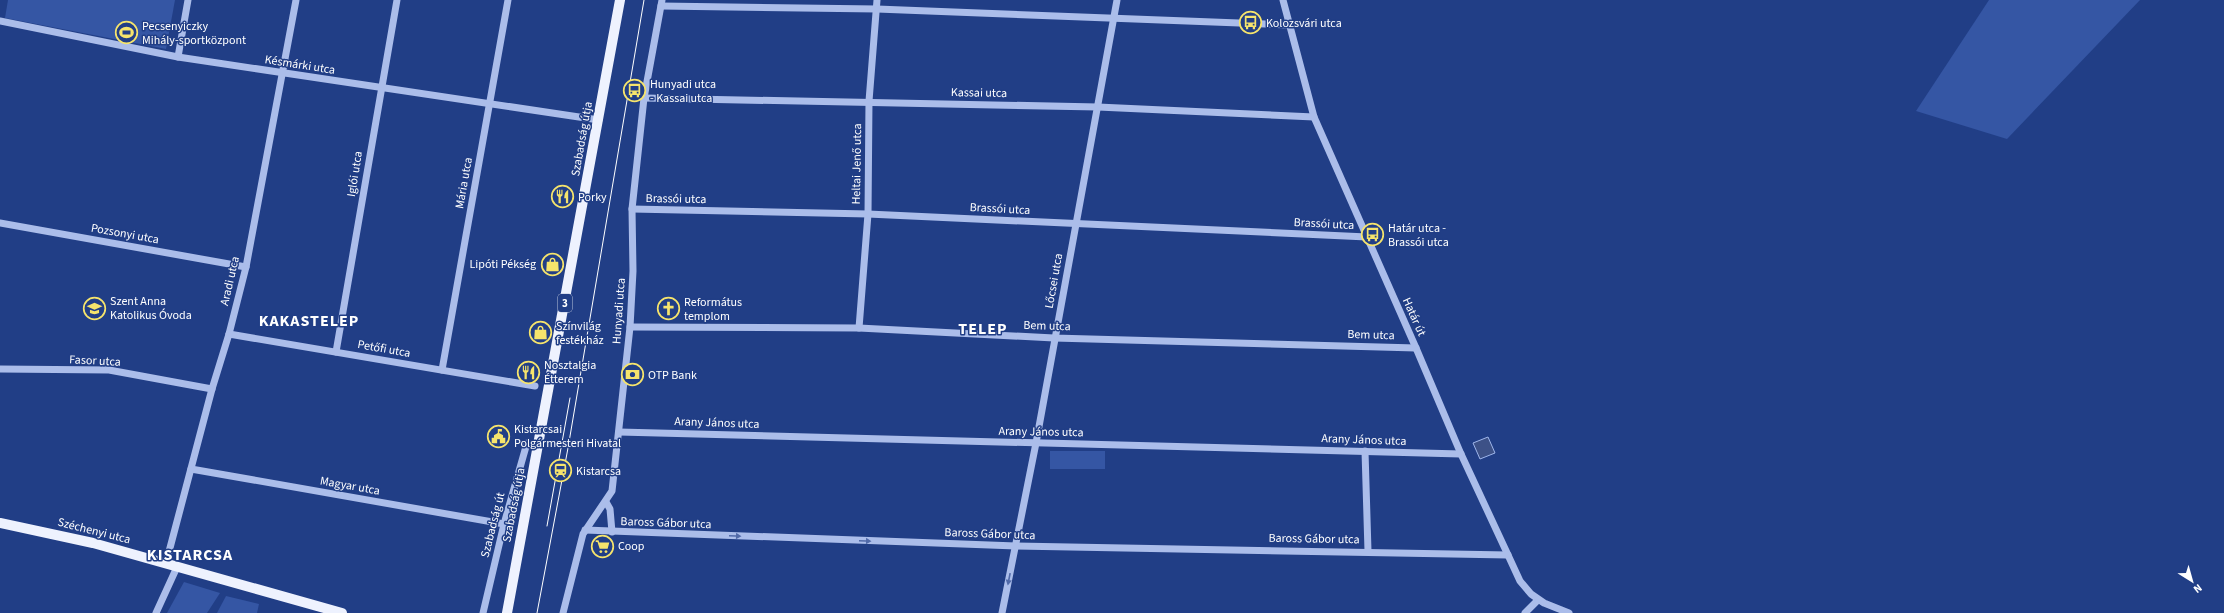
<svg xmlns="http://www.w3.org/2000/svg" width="2224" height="613" viewBox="0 0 2224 613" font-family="'Source Sans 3',sans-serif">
<rect width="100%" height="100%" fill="#213e86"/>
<!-- green -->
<g fill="#3556a4">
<polygon points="8,0 175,0 166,49 5,18"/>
<polygon points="1989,0 2140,0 2007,139 1916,111"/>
<rect x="1050" y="451" width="55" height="18"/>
<polygon points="184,582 220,593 207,613 167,613"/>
<polygon points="226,596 259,604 257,613 217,613"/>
</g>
<!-- water -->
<polygon fill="#3d5187" stroke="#9fb6eb" points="1488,437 1495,453 1480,459 1473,443"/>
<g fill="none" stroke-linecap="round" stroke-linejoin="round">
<!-- minor -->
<g stroke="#abbdea" stroke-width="7">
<polyline points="1283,0 1314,117 1416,348 1461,454 1508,555 1520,581 1531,594 1544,603 1569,613"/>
<polyline points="661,6 877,9 1289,25"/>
<polyline points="0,21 178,57 599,120"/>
<polyline points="178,57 188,0"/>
<polyline points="644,98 1098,107 1314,117"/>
<polyline points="632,209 868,214 1367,237"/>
<polyline points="0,223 246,267"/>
<polyline points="630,327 859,328 1054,338 1416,348"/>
<polyline points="859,328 868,214 869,101 877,0"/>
<polyline points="229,334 535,386"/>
<polyline points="336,352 397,0"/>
<polyline points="0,369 109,370 212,389"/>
<polyline points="442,370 508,0"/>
<polyline points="619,432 1461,454"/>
<polyline points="1365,451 1368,551"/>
<polyline points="191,469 504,524"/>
<polyline points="606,502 610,509 612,532"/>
<polyline points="585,530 1016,546 1508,555"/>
<polyline points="166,563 212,389 229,334 246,267 296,0"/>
<polyline points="156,613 177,567"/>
<polyline points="483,613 504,524 527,443"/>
<polyline points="563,613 583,534 612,491 630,327 633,271 632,209 644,98 662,0"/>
<polyline points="1002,613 1036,443 1117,0"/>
<polyline points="1525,613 1538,600"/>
</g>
<!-- major -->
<g stroke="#eef2fe" stroke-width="10">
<polyline points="0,523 93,543 342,613"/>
<polyline points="507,613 620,0"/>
</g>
<!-- tram -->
<g stroke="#fff" stroke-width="1">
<polyline points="547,526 570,398"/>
<polyline points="537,613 568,448 644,0"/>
</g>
</g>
<!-- one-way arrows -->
<defs><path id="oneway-solid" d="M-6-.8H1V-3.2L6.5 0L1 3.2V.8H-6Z"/></defs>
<g fill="#516aa9">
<use href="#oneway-solid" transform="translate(735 536) rotate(2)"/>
<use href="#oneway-solid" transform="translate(865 541) rotate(2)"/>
<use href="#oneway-solid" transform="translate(1009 579) rotate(101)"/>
</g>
<!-- icons -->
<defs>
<symbol id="bus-ring" viewBox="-11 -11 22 22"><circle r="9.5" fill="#213e86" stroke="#f6e46c" stroke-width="1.5"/><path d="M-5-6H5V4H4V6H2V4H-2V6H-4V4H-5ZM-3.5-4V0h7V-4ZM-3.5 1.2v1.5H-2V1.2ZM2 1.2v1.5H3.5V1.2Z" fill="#f6e46c"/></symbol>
<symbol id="stadium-ring" viewBox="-11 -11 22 22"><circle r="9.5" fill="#213e86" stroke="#f6e46c" stroke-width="1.5"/><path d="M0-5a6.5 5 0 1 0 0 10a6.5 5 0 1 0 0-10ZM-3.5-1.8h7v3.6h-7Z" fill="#f6e46c"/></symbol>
<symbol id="restaurant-ring" viewBox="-11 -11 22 22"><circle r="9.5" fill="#213e86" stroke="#f6e46c" stroke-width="1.5"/><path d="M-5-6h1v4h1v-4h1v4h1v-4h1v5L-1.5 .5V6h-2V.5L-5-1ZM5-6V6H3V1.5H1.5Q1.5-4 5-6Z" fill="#f6e46c"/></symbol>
<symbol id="shop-ring" viewBox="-11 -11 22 22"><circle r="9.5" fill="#213e86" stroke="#f6e46c" stroke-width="1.5"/><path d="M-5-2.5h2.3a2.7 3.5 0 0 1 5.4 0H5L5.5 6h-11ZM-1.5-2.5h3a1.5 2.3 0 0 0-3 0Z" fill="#f6e46c"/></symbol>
<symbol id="school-ring" viewBox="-11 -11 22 22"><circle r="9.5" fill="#213e86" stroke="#f6e46c" stroke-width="1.5"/><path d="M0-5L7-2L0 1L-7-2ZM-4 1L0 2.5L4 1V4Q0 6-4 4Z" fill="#f6e46c"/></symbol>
<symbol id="church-ring" viewBox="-11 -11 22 22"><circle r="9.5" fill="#213e86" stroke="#f6e46c" stroke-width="1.5"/><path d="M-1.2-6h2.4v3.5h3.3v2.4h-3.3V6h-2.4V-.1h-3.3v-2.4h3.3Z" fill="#f6e46c"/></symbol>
<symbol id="bank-ring" viewBox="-11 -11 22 22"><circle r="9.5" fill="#213e86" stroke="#f6e46c" stroke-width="1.5"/><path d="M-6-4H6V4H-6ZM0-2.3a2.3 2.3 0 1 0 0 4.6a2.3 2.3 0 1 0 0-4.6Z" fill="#f6e46c"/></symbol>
<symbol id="civic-ring" viewBox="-11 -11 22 22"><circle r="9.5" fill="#213e86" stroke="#f6e46c" stroke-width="1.5"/><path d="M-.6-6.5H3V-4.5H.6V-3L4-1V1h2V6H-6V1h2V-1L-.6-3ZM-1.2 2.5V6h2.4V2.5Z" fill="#f6e46c"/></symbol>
<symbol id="station-ring" viewBox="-11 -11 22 22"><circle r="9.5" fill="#213e86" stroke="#f6e46c" stroke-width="1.5"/><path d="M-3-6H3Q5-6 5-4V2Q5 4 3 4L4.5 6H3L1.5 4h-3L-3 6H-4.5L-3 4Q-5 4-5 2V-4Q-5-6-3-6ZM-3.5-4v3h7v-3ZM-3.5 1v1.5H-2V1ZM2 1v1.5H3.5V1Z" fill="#f6e46c"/></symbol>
<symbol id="supermarket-ring" viewBox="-11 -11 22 22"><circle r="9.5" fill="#213e86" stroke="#f6e46c" stroke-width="1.5"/><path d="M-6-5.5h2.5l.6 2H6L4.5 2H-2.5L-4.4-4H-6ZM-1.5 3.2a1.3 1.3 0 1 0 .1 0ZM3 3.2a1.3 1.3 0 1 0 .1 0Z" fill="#f6e46c"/></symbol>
</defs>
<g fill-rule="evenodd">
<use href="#bus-ring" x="1238" y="10" width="25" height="25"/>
<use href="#stadium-ring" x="114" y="20" width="25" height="25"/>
<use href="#bus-ring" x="622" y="78" width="25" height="25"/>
<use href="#restaurant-ring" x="550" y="184" width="25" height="25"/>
<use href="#bus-ring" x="1360" y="222" width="25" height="25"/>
<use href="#shop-ring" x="540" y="252" width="25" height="25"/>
<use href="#school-ring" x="82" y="296" width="25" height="25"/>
<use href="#church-ring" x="656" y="296" width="25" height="25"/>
<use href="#shop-ring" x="528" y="320" width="25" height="25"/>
<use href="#restaurant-ring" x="516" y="360" width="25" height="25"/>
<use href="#bank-ring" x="620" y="362" width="25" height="25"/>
<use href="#civic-ring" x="486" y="424" width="25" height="25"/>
<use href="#station-ring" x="548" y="458" width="25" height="25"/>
<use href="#supermarket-ring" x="590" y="534" width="25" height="25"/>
</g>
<g text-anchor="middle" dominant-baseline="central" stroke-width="3" stroke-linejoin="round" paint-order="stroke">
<!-- shield labels -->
<rect fill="#213e86" stroke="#bcc5db" stroke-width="1" x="558" y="294" width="14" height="18" rx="3"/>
<g font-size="11" font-weight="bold" fill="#fff">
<text x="565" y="303">3</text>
</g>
<!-- poi labels -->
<g font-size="12" fill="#fff" stroke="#213e86" text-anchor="start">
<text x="1266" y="23">Kolozsvári utca</text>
<text x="142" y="26">Pecsenyiczky<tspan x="142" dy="14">Mihály-sportközpont</tspan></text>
<text x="650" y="84">Hunyadi utca<tspan x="650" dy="14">- Kassai utca</tspan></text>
<text x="578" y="197">Porky</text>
<text x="1388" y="228">Határ utca -<tspan x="1388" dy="14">Brassói utca</tspan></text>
<text x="536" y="264" text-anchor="end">Lipóti Pékség</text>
<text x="110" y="301">Szent Anna<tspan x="110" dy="14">Katolikus Óvoda</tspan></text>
<text x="684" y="302">Református<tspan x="684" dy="14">templom</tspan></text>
<text x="556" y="326">Színvilág<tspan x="556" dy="14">festékház</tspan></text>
<text x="544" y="365">Nosztalgia<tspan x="544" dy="14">Étterem</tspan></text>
<text x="648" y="375">OTP Bank</text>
<text x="514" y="429">Kistarcsai<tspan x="514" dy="14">Polgármesteri Hivatal</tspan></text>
<text x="576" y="471">Kistarcsa</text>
<text x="618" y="546">Coop</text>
</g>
<!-- street labels -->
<g font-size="12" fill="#fff" stroke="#213e86">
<text transform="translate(300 65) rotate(9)">Késmárki utca</text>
<text transform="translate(979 93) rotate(1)">Kassai utca</text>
<text transform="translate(582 139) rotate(-80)">Szabadság útja</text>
<text transform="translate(857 164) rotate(-89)">Heltai Jenő utca</text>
<text transform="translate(355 174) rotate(-81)">Iglói utca</text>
<text transform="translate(464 183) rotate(-80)">Mária utca</text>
<text transform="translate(676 199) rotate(1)">Brassói utca</text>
<text transform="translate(1000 209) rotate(3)">Brassói utca</text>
<text transform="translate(1324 224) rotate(3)">Brassói utca</text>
<text transform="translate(125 234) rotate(10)">Pozsonyi utca</text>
<text transform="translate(230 281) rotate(-77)">Aradi utca</text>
<text transform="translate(1054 281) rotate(-80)">Lőcsei utca</text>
<text transform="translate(619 311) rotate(-86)">Hunyadi utca</text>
<text transform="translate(1414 317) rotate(66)">Határ út</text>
<text transform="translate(1047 326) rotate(2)">Bem utca</text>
<text transform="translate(1371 335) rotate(2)">Bem utca</text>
<text transform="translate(384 349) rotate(10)">Petőfi utca</text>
<text transform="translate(95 361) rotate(3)">Fasor utca</text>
<text transform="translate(717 423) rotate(2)">Arany János utca</text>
<text transform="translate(1041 432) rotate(1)">Arany János utca</text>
<text transform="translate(1364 440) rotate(2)">Arany János utca</text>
<text transform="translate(350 486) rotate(10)">Magyar utca</text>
<text transform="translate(514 505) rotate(-79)">Szabadság útja</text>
<text transform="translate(666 523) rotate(2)">Baross Gábor utca</text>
<text transform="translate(493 525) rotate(-76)">Szabadság út</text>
<text transform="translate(94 531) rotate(14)">Széchenyi utca</text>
<text transform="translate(990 534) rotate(2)">Baross Gábor utca</text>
<text transform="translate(1314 539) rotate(1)">Baross Gábor utca</text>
</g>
<!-- district labels -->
<g font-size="16" font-weight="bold" letter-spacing="1" fill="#fff" stroke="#213e86">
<text x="309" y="321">KAKASTELEP</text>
<text x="983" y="329">TELEP</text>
<text x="190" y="555">KISTARCSA</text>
</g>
</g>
<!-- north arrow -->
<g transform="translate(2192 581) rotate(143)" stroke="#213e86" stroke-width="3" paint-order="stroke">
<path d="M0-3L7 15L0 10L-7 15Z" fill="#ffffff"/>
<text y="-6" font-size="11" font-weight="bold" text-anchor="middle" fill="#ffffff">N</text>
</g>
</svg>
